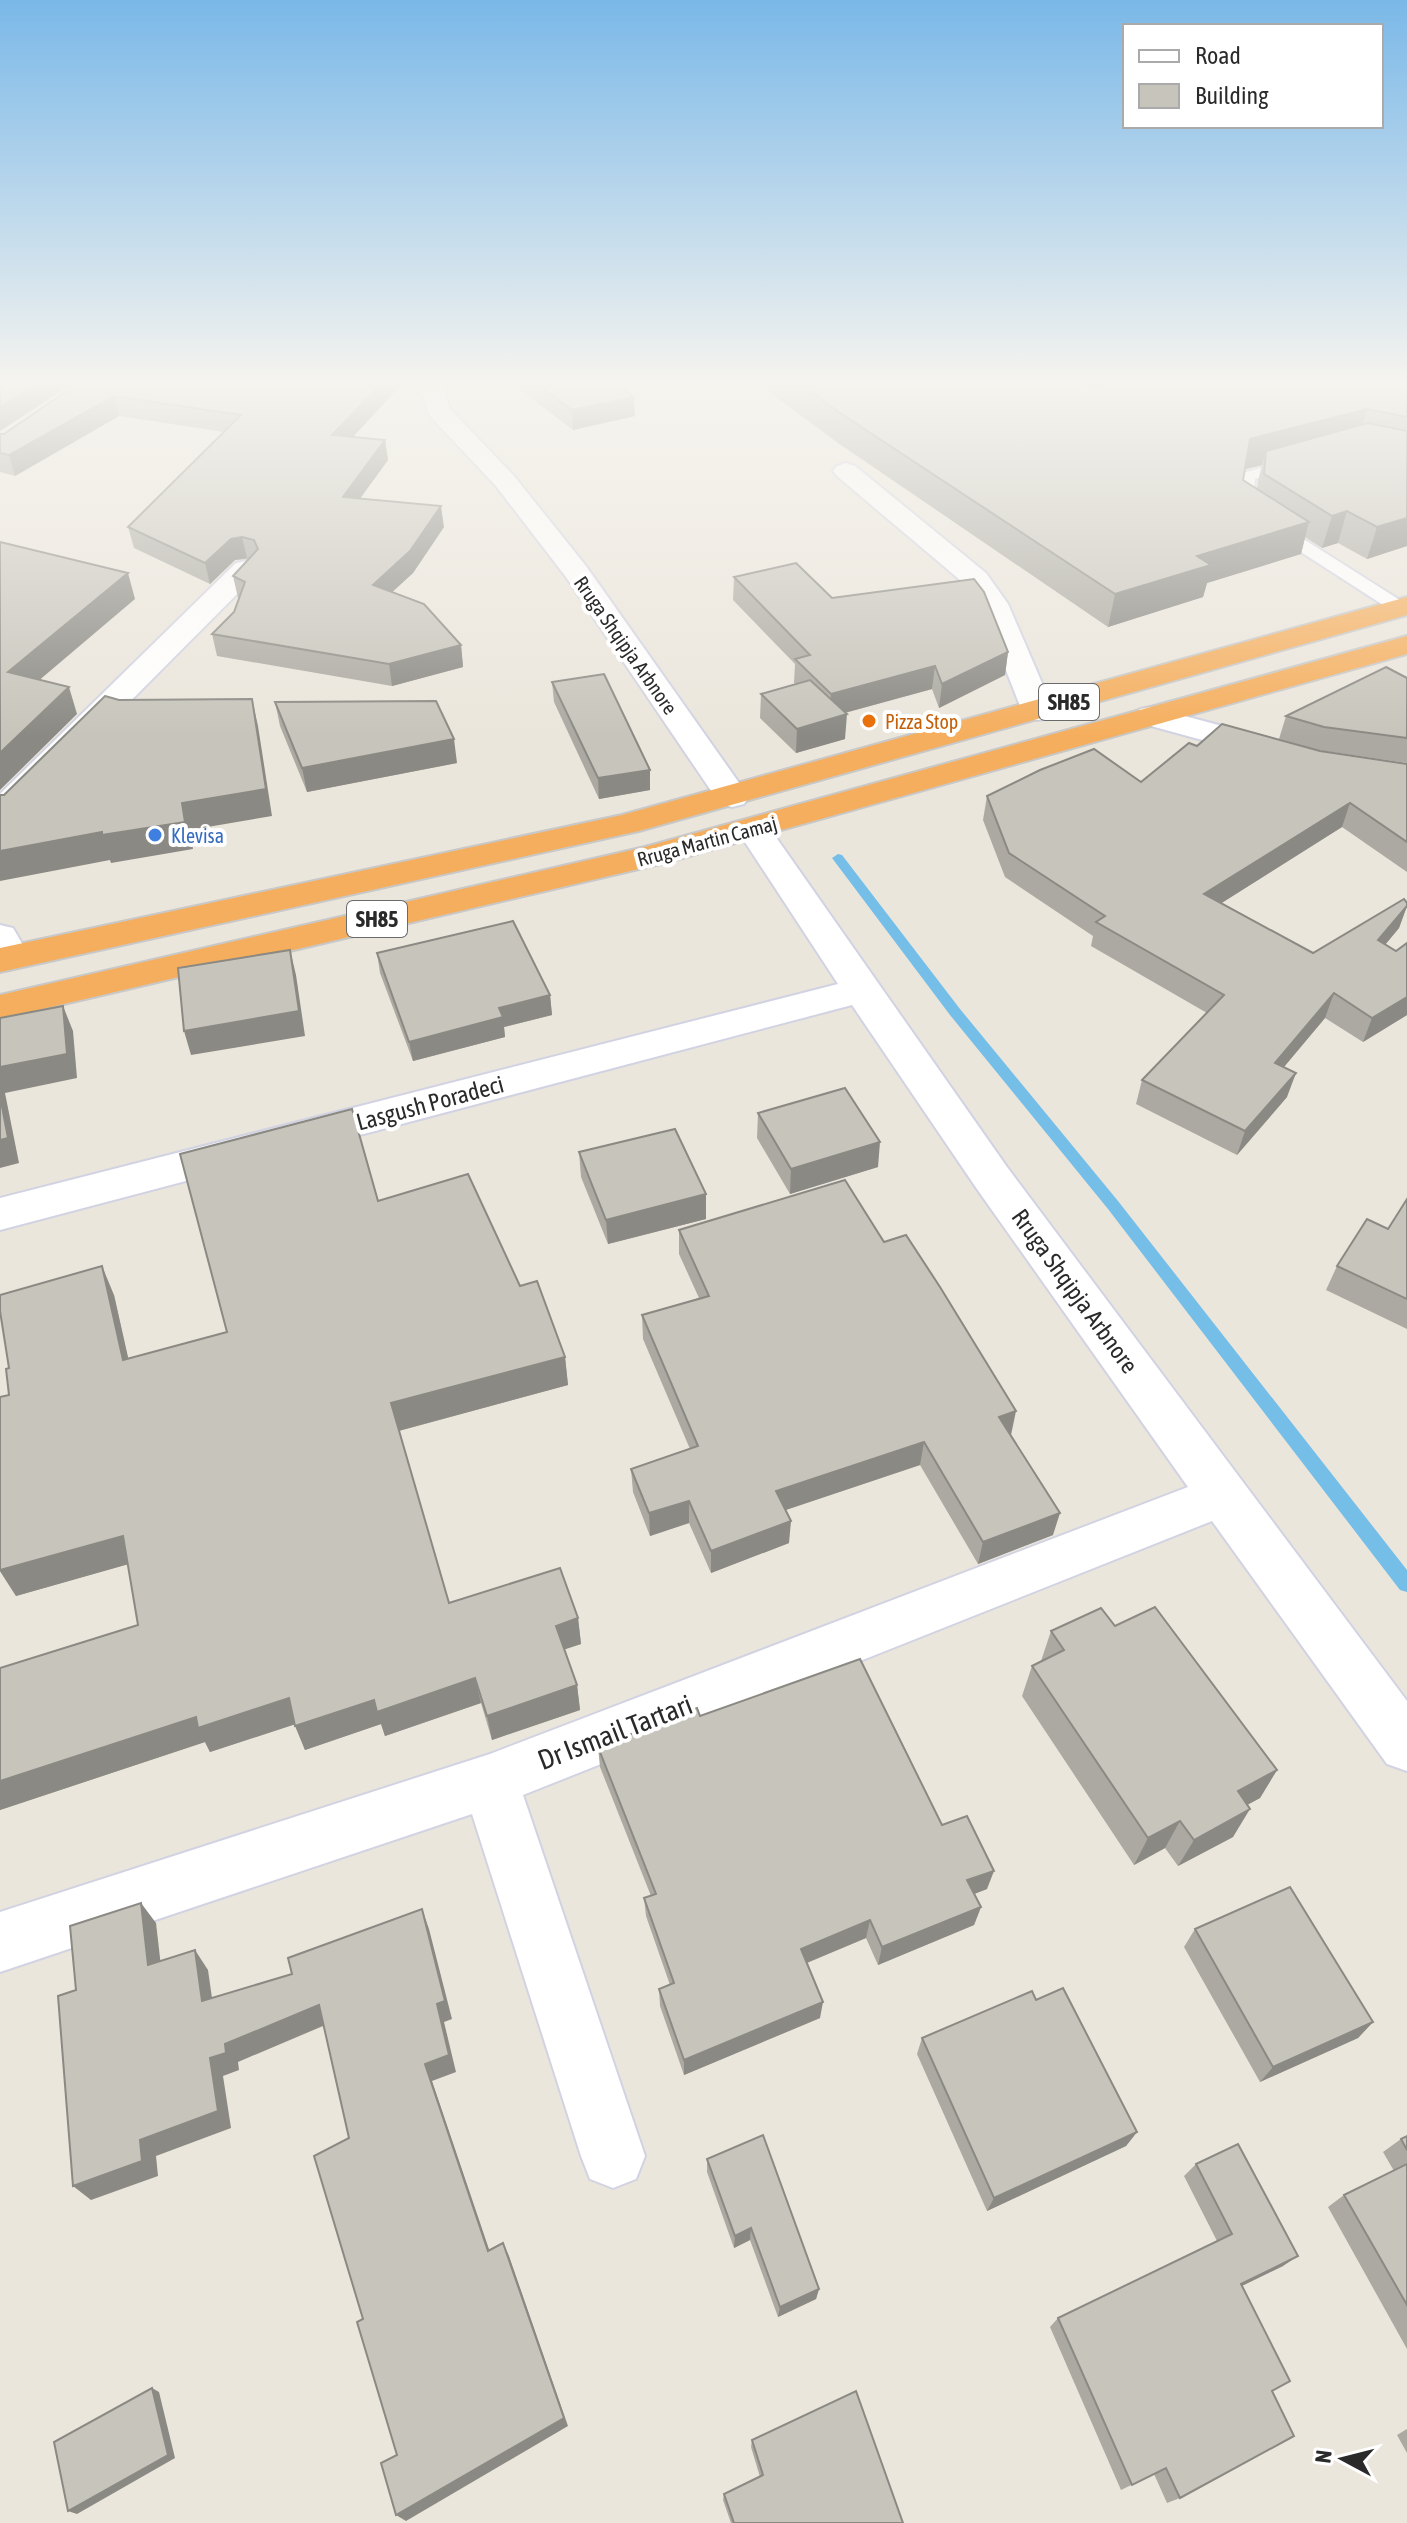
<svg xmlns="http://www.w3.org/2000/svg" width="1407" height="2523" viewBox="0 0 1407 2523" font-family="'Asap Condensed',sans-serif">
<rect width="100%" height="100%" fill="#ebe6dc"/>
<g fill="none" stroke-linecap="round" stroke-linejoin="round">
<!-- stream -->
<polygon fill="#75bee8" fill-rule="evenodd" points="838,854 842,855 960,1009 1118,1201 1407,1570 1407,1592 1400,1590 1108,1209 950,1015 832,858"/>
<defs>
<polygon id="lane" points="1295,458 1300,460 1300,466 1255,479 1253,507 1406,604 1406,612 1394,612 1239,512 1237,509 1243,473"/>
<g id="street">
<polygon points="418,383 442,383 450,409 514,476 586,566 749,797 744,804 732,807 720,804 566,577 496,486 430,416"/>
<polygon points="846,463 855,466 986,573 1008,604 1054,711 1049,718 1038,720 1027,718 1022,711 980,604 966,585 837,476 833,471 837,466"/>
<polygon points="246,561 256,563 260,569 256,575 12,820 0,823 0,794 236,563"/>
<polygon points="1151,707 1279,741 1284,748 1279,755 1268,758 1140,723 1135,716 1140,709"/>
<polygon points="754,820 766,823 1007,1167 1407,1701 1407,1771 1387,1764 1212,1521 523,1795 645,2156 636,2179 613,2188 590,2179 581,2156 472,1814 0,1972 0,1912 490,1754 1188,1487 977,1189 852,1005 0,1230 0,1198 838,984 737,830 742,823"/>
<polygon points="0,925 13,928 30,957 25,965 12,969 0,966"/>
</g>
<g id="highway">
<polygon points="1407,597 1407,615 639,831 0,972 0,948 622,815"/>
<polygon points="1407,636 1407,654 664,863 0,1019 0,995 645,847"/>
</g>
</defs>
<!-- lane casing -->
<use href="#lane" stroke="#d2d3e2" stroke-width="4"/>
<!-- street casing -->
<use href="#street" stroke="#d2d3e2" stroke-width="4"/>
<!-- highway casing -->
<use href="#highway" stroke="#c8c8c8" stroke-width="4"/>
<!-- lane -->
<use href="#lane" fill="#fff" fill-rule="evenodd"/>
<!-- street -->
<use href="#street" fill="#fff" fill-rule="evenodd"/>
<!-- highway -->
<use href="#highway" fill="#f5ae5d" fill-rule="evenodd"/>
</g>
<!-- wall -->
<g fill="#aba9a1" fill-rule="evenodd">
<polygon points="77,384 402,384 353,437 385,440 388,460 360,498 444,527 413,573 392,592 461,645 463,667 392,686 217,656 212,634 234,612 239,599 238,598 233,576 249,559 235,560 210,584 134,548 128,527 224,432 119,416 15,476 0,472 0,434 4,434"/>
<polygon points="513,384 618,384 635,416 573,430"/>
<path d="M758 384H1407V546L1367 559 1338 543 1322 548 1305 537 1301 554 1207 583 1203 597 1108 627 838 443ZM1262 465 1258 481 1257 489 1243 480 1245 469Z"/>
<polygon points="734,577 832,598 1008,652 1005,675 939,708 932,689 845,713 845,739 796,753 760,718 761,694 796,684 794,683 795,664 733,600"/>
<polygon points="1407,678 1407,763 1317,750 1279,739 1286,716"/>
<polygon points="552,682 650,790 599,799 554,702"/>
<polygon points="275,702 457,763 307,792 280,726"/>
<polygon points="1197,746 1320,751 1407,764 1407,872 1342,827 1221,903 1313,953 1407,906 1399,928 1385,945 1396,951 1407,943 1407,1015 1363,1042 1325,1018 1284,1067 1287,1097 1237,1155 1136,1104 1142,1080 1207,1013 1091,946 1093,936 1005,877 983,820 987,796 1141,782"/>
<polygon points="377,953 550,995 552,1015 504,1027 505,1037 413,1061 380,973"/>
<polygon points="758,1113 878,1167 790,1194 757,1138"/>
<polygon points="579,1152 706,1194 706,1219 608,1244 581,1177"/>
<polygon points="1407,1199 1407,1329 1326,1290 1337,1266 1388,1229"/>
<polygon points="378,1201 520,1286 565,1357 568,1385 399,1431 449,1603 578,1618 581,1644 564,1649 577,1685 580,1710 492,1740 481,1703 385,1736 381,1724 305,1750 295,1724 210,1752 205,1742 0,1810 0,1668 138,1625 128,1564 16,1596 0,1571 9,1395 9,1368 114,1295 128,1359 227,1332"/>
<polygon points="679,1230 884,1242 1010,1435 1053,1535 978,1564 920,1465 785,1510 789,1543 711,1573 689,1523 650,1536 633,1492 631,1469 690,1449 643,1339 642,1315 699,1298 679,1254"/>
<polygon points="1115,1626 1277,1770 1260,1798 1247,1805 1233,1837 1178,1866 1165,1848 1134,1865 1022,1696 1032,1666 1041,1661 1051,1631"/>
<polygon points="700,1716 942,1825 987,1889 974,1894 981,1907 974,1925 878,1965 866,1938 807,1963 820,2018 684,2075 660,2006 659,1989 670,1985 646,1916 644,1898 651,1896 600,1767 598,1747"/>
<polygon points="1195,1929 1373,2022 1358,2038 1260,2082 1184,1947"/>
<polygon points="1036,2000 1137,2132 1126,2146 987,2211 917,2054 922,2038"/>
<polygon points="1407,2136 1407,2349 1328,2207 1344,2195 1394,2171 1383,2152 1401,2139"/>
<polygon points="707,2159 819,2289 816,2299 778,2317 750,2240 734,2248 707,2172"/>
<polygon points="1196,2164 1283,2266 1242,2286 1272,2391 1180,2498 1167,2503 1154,2474 1121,2490 1050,2327 1058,2318 1217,2241 1184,2176"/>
<polygon points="1407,2429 1407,2453 1397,2435"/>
<polygon points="752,2440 903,2523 731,2523 723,2500 724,2494 760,2477 751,2447"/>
</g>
<!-- shaded-wall -->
<g fill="#8b8983">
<polygon points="36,384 72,384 0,431 0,407"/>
<polygon points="381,384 402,384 336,455 332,435"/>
<polygon points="1091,384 1167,384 1088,403"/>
<polygon points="114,396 119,416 15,476 9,455"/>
<polygon points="634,397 635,416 573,430 572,410"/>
<polygon points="1367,409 1358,439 1266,451 1262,465 1242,470 1250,439"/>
<polygon points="385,440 388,460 346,518 343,497"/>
<polygon points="441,506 444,527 413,573 376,607 373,585"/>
<polygon points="1347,511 1338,543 1322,548 1332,516"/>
<polygon points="1407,518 1407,546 1367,559 1377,527"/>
<polygon points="1309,522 1301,554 1207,583 1203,597 1108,627 1115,594 1197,556"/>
<polygon points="242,537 247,558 235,560 210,584 205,563 231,539"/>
<polygon points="128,573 135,599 17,699 8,672"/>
<polygon points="461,645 463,667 392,686 389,664"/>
<polygon points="1008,652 1005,675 939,708 942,684"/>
<polygon points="935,666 932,689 829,717 831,694"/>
<polygon points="69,687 77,714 0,790 0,753"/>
<polygon points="252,699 258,726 272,816 190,830 193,849 111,863 110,860 0,881 0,851 182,803"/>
<polygon points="847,714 845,739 796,753 797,729"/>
<polygon points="454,739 457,763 307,792 302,768"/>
<polygon points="650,770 650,790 599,799 598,778"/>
<polygon points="1350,803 1342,827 1198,918 1204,894"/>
<polygon points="1407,906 1399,928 1369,964 1378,940"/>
<polygon points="290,950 296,975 305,1036 191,1055 184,1031"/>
<polygon points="1334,993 1325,1018 1267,1087 1275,1063"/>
<polygon points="550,995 552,1015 504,1027 505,1037 413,1061 409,1042 499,1008"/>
<polygon points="1407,997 1407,1015 1363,1042 1372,1018"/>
<polygon points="63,1006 73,1031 77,1078 5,1093 19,1163 0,1168 0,1067"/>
<polygon points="1296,1073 1287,1097 1237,1155 1245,1131"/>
<polygon points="880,1142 878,1167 790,1194 791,1169"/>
<polygon points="706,1194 706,1219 608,1244 606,1220"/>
<polygon points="102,1266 114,1295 135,1388 123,1360"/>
<polygon points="565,1357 568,1385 398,1431 391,1403"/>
<polygon points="1016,1411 1011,1435 999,1417"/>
<polygon points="924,1442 920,1465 774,1514 776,1491"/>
<polygon points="689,1501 689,1523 650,1536 649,1513"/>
<polygon points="1060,1513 1053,1535 978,1564 983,1542"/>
<polygon points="791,1521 789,1543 711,1573 711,1551"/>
<polygon points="123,1536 136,1562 16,1596 0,1571 0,1570"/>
<polygon points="578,1618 581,1644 560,1651 556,1626"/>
<polygon points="475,1678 481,1703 385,1736 381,1724 305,1750 295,1726 374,1700"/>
<polygon points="577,1685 580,1710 492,1740 487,1716"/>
<polygon points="289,1698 299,1723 210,1752 205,1742 0,1810 0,1781 196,1717"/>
<polygon points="1277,1770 1260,1798 1221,1819 1238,1791"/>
<polygon points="1250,1809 1233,1837 1178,1866 1194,1840"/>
<polygon points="1180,1821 1165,1848 1134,1865 1148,1838"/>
<polygon points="994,1871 987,1889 961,1899 967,1880"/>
<polygon points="141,1903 156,1923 163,1984 148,1965"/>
<polygon points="981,1907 974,1925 878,1965 882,1947"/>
<polygon points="422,1909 429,1929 452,2019 444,2022 456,2072 432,2081 494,2264 488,2251 425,2064 437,2004"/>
<polygon points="870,1920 866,1938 799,1966 801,1949"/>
<polygon points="195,1950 208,1970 215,2019 202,2001"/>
<polygon points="823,2002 820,2018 684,2075 684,2060"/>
<polygon points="319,2005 330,2023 238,2062 239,2070 223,2076 231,2128 156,2156 158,2176 91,2200 73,2186 140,2140 210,2058 225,2044"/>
<polygon points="1373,2022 1358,2038 1260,2082 1273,2067"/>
<polygon points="1137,2132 1126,2146 987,2211 994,2198"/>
<polygon points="751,2228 750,2240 734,2248 735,2236"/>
<polygon points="503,2243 509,2256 568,2426 406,2521 396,2515"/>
<polygon points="1298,2256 1283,2266 1227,2293 1241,2284"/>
<polygon points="819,2289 816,2299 778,2317 780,2307"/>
<polygon points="152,2388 159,2392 175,2458 77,2514 68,2511"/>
</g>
<!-- building -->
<g fill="#c7c4bb" stroke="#8b8983" stroke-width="2">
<polygon points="0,384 36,384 0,407"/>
<polygon points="77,384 381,384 332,435 385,440 343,497 441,506 410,551 373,585 424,604 461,645 389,664 212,634 234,612 245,582 233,576 258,549 254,540 242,537 231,539 205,563 128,527 241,415 114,396 9,455 0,453 0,434 4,434"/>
<polygon points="536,384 618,384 634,397 572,410"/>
<polygon points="800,384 1083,384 1091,388 1109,384 1407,384 1407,417 1367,409 1250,439 1243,480 1309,522 1197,556 1211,565 1115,594 840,413"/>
<polygon points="1368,423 1407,431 1407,518 1377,527 1347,511 1332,516 1264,474 1266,451"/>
<polygon points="0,542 128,573 8,672 69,687 0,753"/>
<polygon points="796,563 832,598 974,579 984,592 1008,652 942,684 935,666 831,694 795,659 810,655 734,577"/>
<polygon points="1386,667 1407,678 1407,738 1324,727 1286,716"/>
<polygon points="604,674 650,770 598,778 552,682"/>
<polygon points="810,680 847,714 797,729 761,694"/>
<polygon points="105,696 119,700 252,699 266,789 182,803 185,822 102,835 102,832 0,851 0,795 4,795"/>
<polygon points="436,701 454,739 302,768 275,702"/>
<polygon points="1222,724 1320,751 1407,764 1407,842 1350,803 1204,894 1313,953 1404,899 1407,903 1407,906 1378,940 1396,951 1407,943 1407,997 1372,1018 1334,993 1275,1063 1296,1073 1245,1131 1142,1080 1224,995 1096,922 1105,916 1009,853 987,796 1040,770 1094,749 1141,782 1189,743 1197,746"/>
<polygon points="513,921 550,995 499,1008 503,1017 409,1042 377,953"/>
<polygon points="290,950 299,1011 184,1031 178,968"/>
<polygon points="63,1006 67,1054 0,1067 0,1018"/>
<polygon points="845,1088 880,1142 791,1169 758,1113"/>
<polygon points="0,1096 8,1138 0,1140"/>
<polygon points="352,1109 378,1201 468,1174 520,1286 537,1281 565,1357 391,1403 449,1603 560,1568 578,1618 556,1626 577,1685 487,1716 475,1678 377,1712 374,1700 295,1726 289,1698 198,1728 196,1717 0,1781 0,1668 138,1625 123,1536 0,1570 0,1397 9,1395 6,1369 9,1368 0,1311 0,1295 102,1266 123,1360 227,1332 180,1154"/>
<polygon points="675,1129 706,1194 606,1220 579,1152"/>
<polygon points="845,1180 884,1242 906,1235 940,1287 1016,1411 999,1417 1060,1513 983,1542 924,1442 776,1491 791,1521 711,1551 689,1501 649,1513 631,1469 698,1446 642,1315 709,1296 679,1230"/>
<polygon points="1407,1199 1407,1299 1337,1266 1367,1219 1388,1229"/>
<polygon points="1155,1607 1277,1770 1238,1791 1250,1809 1194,1840 1180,1821 1148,1838 1032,1666 1064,1650 1051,1631 1101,1608 1115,1626"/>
<polygon points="860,1659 942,1825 967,1816 994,1871 967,1880 981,1907 882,1947 870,1920 801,1949 823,2002 684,2060 659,1989 674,1983 644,1898 656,1894 598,1747 697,1708 700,1716"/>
<polygon points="1290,1887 1373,2022 1273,2067 1195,1929"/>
<polygon points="141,1903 148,1965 195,1950 202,2001 292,1974 288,1958 422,1909 445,2001 437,2004 449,2055 425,2064 488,2251 503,2243 564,2418 396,2515 381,2463 397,2455 357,2322 363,2319 314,2156 349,2138 319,2005 225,2044 226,2053 210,2058 218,2111 140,2140 142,2161 73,2186 58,1996 76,1990 70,1926"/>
<polygon points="1063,1988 1137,2132 994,2198 922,2038 1032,1991 1036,2000"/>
<polygon points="763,2135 819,2289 780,2307 751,2228 735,2236 707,2159"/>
<polygon points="1407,2136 1407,2150 1401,2139"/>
<polygon points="1238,2144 1298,2256 1241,2284 1290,2381 1272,2391 1294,2436 1180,2498 1166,2468 1132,2485 1058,2318 1232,2234 1196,2164"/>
<polygon points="1407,2164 1407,2305 1344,2195"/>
<polygon points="152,2388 168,2455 68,2511 54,2442"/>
<polygon points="856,2391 903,2523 734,2523 724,2494 763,2475 752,2440"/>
</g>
<!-- sky -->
<linearGradient id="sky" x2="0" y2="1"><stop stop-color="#7ab8e8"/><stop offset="0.52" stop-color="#f6f4ef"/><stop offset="1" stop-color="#f6f4ef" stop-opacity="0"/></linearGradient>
<rect width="1407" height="737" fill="url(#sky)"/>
<!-- markers -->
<circle fill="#e8710a" stroke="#fff" stroke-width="3" cx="869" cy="721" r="8"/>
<circle fill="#3f7fe0" stroke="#fff" stroke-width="3" cx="155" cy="835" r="8"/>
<g text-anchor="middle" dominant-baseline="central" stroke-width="8" stroke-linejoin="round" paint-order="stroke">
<!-- far-street labels -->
<g font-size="20" fill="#2a2a2a" stroke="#fff">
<text transform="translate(626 645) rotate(55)">Rruga Shqipja Arbnore</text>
<text transform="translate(707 841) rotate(-15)">Rruga Martin Camaj</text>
</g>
<!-- far-food labels -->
<g font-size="20" fill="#c56008" stroke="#fff" text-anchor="start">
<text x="885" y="721">Pizza Stop</text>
</g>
<!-- far-shop labels -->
<g font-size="20" fill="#366cbe" stroke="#fff" text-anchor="start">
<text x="171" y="835">Klevisa</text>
</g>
<!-- shield labels -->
<g fill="#fff" stroke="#6a6a6a" stroke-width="2">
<rect x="1039" y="684" width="60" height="36" rx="6"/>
<rect x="347" y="901" width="60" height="36" rx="6"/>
</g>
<g font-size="22" font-weight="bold" fill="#2a2a2a">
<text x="1069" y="702">SH85</text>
<text x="377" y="919">SH85</text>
</g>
<!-- street labels -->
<g font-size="24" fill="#2a2a2a" stroke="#fff">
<text transform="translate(430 1103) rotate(-15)">Lasgush Poradeci</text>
<text transform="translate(1075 1291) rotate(54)">Rruga Shqipja Arbnore</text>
</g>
<!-- near-street labels -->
<g font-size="28" fill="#2a2a2a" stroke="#fff">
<text transform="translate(615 1732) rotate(-21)">Dr Ismail Tartari</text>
</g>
</g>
<!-- legend -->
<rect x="1123" y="24" width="260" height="104" fill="#ffffff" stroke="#aaaaaa" stroke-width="2"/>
<rect x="1139" y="50" width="40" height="12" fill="#ffffff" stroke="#aaaaaa" stroke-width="2"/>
<text x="1195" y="64" font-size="24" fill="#2a2a2a">Road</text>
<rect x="1139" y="84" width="40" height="24" fill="#c7c4bb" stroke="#aaaaaa" stroke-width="2"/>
<text x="1195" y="104" font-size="24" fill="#2a2a2a">Building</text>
<!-- north arrow -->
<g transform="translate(1343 2459) rotate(277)" stroke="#ffffff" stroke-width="6" paint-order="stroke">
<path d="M0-6L14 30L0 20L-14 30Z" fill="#2a2a2a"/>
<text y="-12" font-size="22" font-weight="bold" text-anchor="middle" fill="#2a2a2a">N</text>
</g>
</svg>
